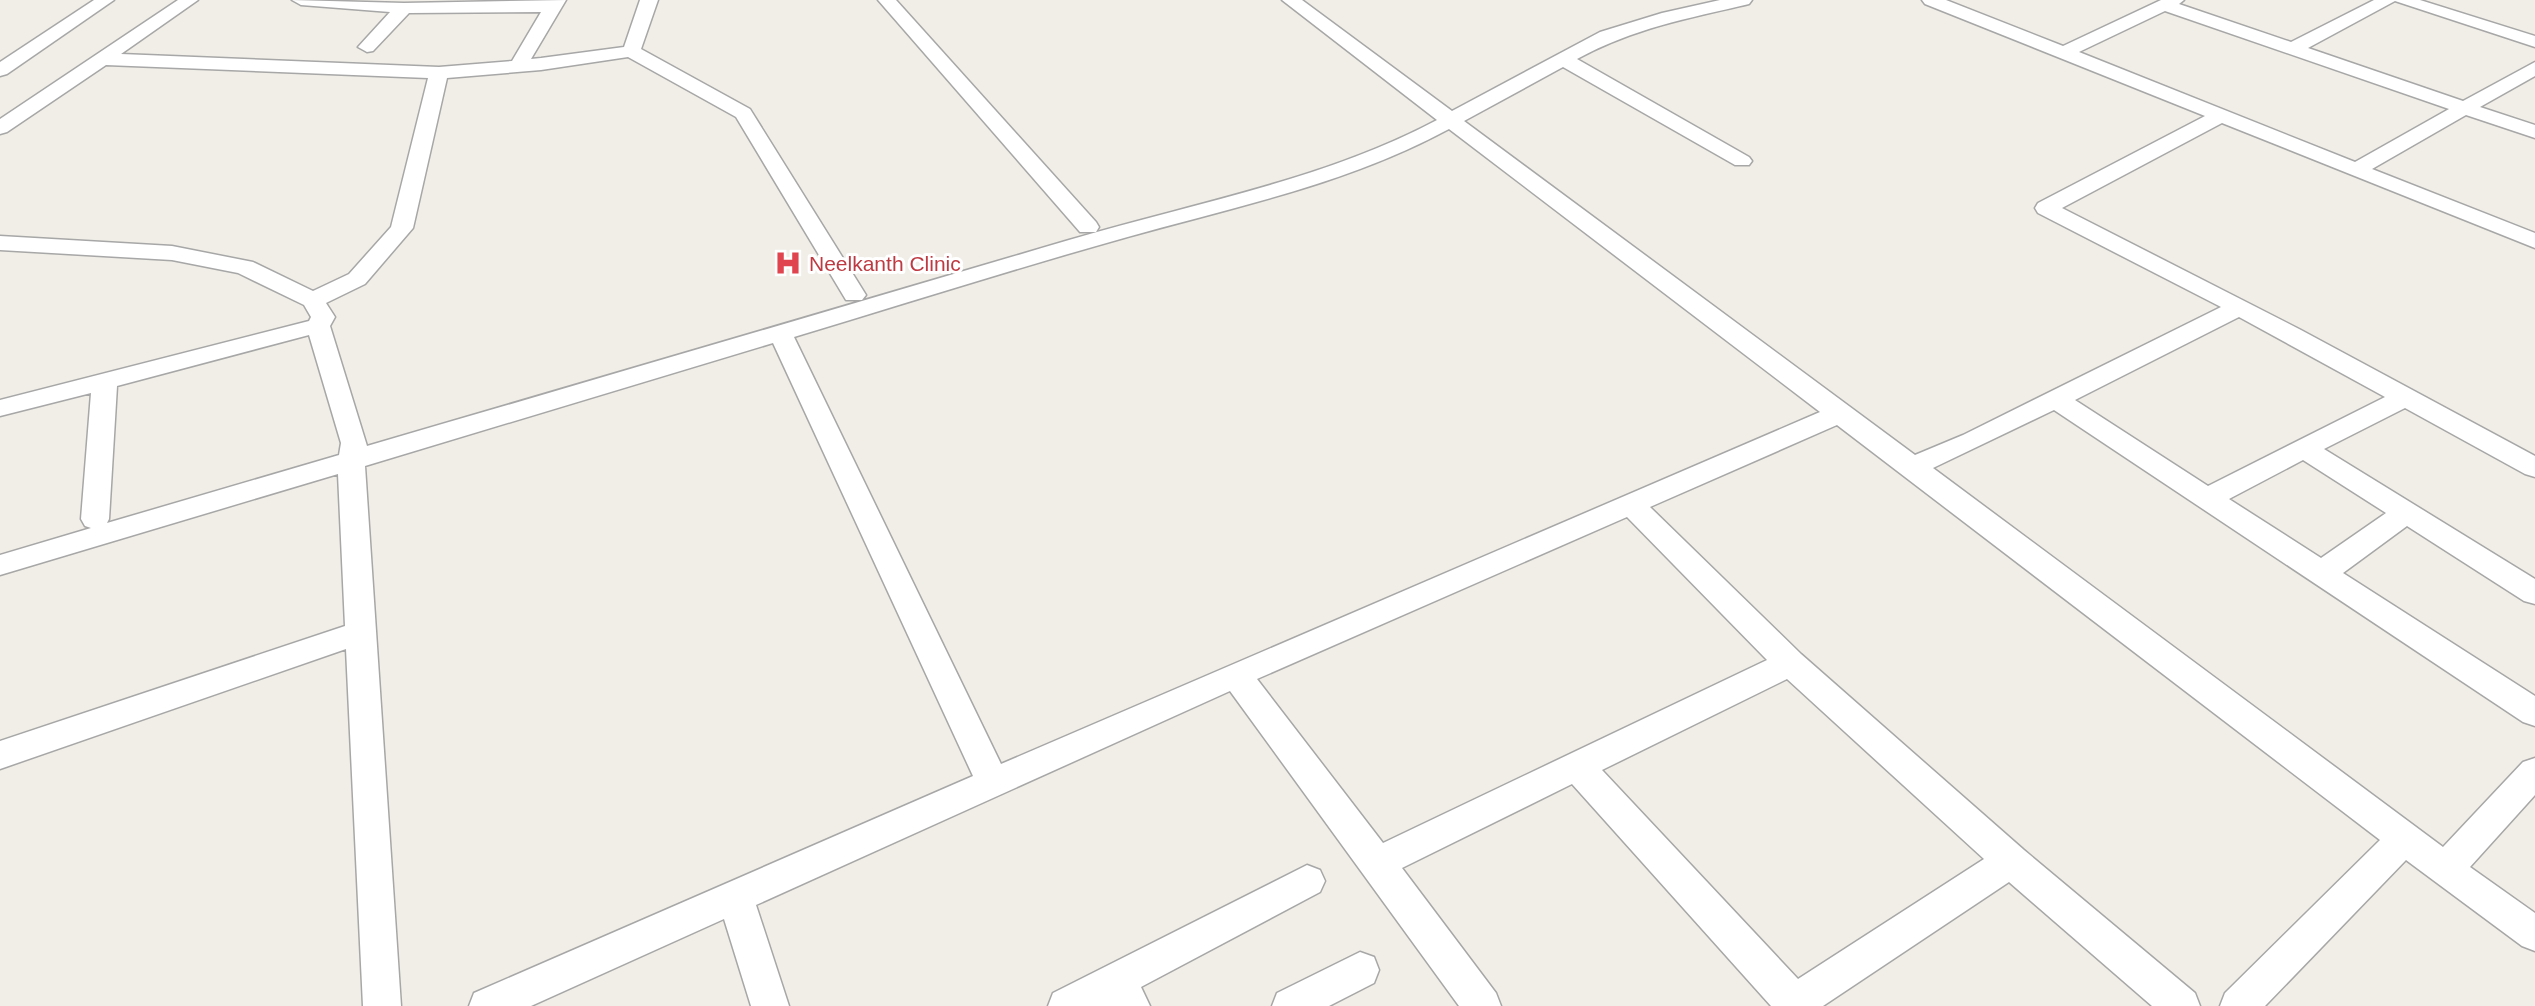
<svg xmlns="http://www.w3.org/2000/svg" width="2535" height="1006" viewBox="0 0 2535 1006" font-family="Helvetica,sans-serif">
<rect width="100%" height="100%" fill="#f0eee6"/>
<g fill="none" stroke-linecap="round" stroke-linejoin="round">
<defs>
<g id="minor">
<polygon points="94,0 114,0 7,74 0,76 0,62"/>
<path d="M178 0H198L121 54 439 67 512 61 541 12 409 13 373 51 367 52 358 47 390 12 301 5 292 0 404 3 566 0 531 59 541 58 624 47 640 0H658L641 49 750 109 866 295 862 300H846L736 117 628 57 541 70 447 78 413 228 365 284 326 303 335 317 330 326 367 446C601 378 835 309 1069 240 1193 203 1322 181 1437 120L1282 0H1302L1452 111 1600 32 1662 13 1720 0H1752L1749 4C1686 19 1634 28 1577 59L1749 157 1752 161 1749 165H1735L1563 67 1464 121 1915 455 1963 435 2221 307 2038 213 2035 208 2038 203 2205 116 1925 4 1922 0H1946L2063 46 2161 0H2184L2179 4 2291 42 2374 0H2420L2535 36V47L2395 1 2308 48 2463 101 2535 62V76L2480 107 2535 125V138L2466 115 2372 169 2535 233V248L2222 123 2062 208 2301 330 2535 456V477L2525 474 2405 408 2324 449 2535 579V604L2524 601 2407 526 2343 573 2535 696V726L2523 722 2054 410 1933 468 2443 847 2523 762 2535 758V795L2470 867 2535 913V951L2522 946 2406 860 2265 1006H2220L2225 993 2380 840 1837 425 1650 507 1801 654 2024 850 2195 993 2200 1006H2152L2009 882 1823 1006H1771L1572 784 1402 868 1496 993 1501 1006H1459L1230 691 756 905 789 1006H751L724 919 531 1006H469L474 993 973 776 773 343 365 466 401 1006H363L346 649 0 769V741L345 626 338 474 0 575V555L91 528 85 526 81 519 91 393 0 416V400L309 321 311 317 304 305 238 273 172 260 0 250V236L172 246 253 262 313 291 349 274 391 227 428 78 106 65 7 132 0 134V119ZM2165 11 2449 109 2355 162 2079 52ZM1449 129 1820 412 1001 764 794 337C904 304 1013 269 1124 238 1234 207 1348 184 1449 129ZM2239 317 2385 397 2208 486 2075 400ZM309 335 341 443 339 455 107 523 109 519 117 386ZM2303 460 2386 513 2321 558 2229 499ZM1627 517 1767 660 1383 843 1257 679ZM1787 679 1984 859 1798 979 1602 770Z"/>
<polygon points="878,0 896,0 1096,222 1099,227 1096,232 1080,232"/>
<polygon points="1307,865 1320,870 1325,881 1320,892 1141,987 1150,1006 1048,1006 1053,993"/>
<polygon points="1360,952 1374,957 1379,970 1374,983 1329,1006 1272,1006 1277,993"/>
</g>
</defs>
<!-- minor casing -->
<use href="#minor" stroke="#a7a7a7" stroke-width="3"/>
<!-- minor -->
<use href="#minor" fill="#fff" fill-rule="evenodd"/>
</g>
<!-- icons -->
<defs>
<symbol id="hospital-bare" viewBox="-9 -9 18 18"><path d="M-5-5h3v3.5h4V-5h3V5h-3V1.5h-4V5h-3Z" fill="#e0444e" stroke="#fff" stroke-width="2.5" paint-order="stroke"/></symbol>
</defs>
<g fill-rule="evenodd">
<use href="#hospital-bare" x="769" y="244" width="38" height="38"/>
</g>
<g text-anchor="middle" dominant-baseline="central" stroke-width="6" stroke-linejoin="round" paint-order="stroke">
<!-- health labels -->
<g font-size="21" fill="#be3a42" stroke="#fff" text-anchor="start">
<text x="809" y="263">Neelkanth Clinic</text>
</g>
</g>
</svg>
